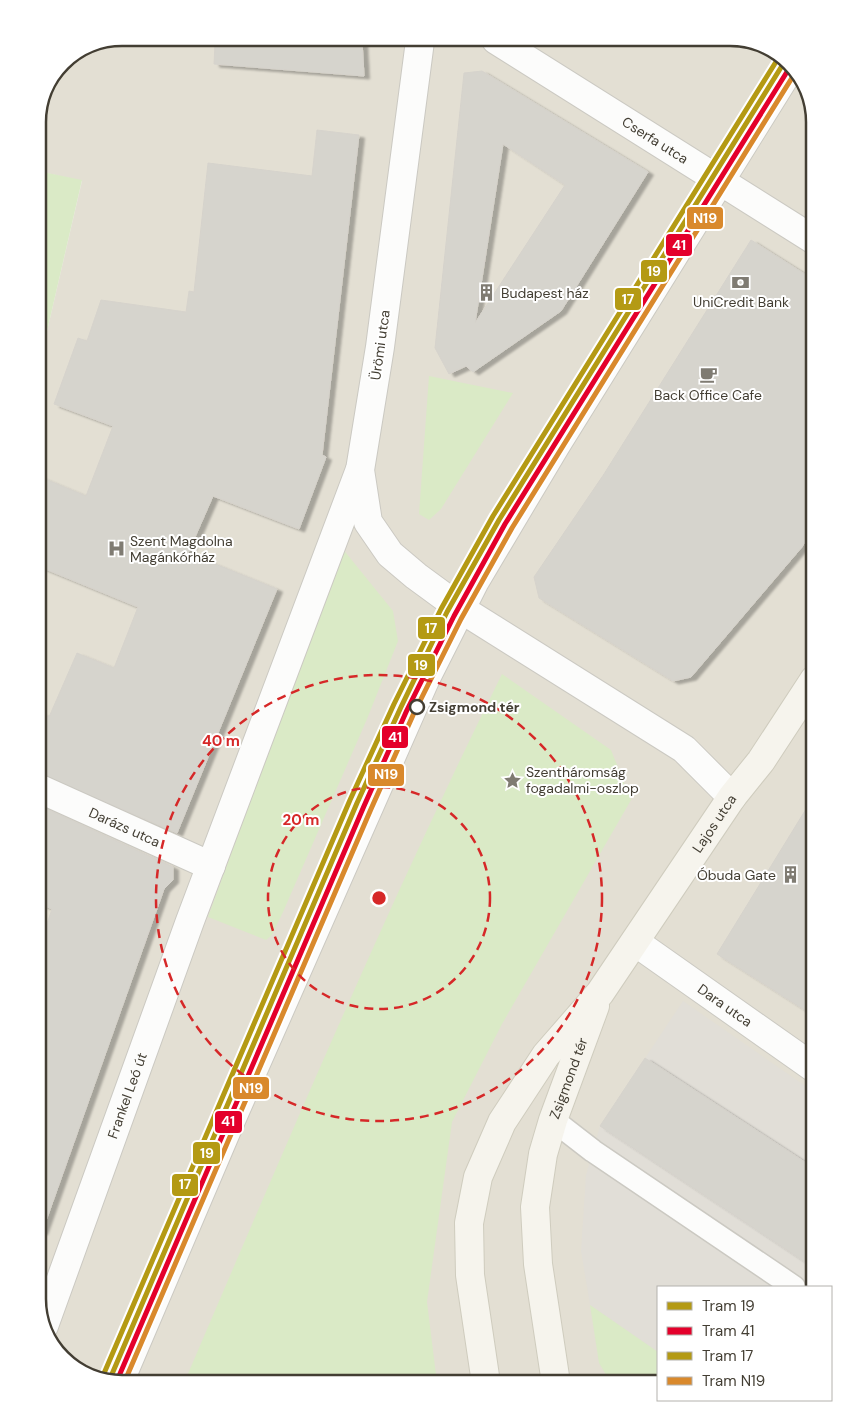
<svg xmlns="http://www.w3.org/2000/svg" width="852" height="1421" viewBox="0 0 852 1421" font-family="'DM Sans',sans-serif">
<defs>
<filter id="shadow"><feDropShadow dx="5.5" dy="3" stdDeviation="1" flood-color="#0004"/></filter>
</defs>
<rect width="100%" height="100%" fill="#eeede6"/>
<!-- residential -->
<polygon fill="#e3dfd3" points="736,38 777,52 806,85 814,122 814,1287 658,1287 658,1383 117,1383 75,1369 46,1336 38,1299 38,370 82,181 38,171 38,117 63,62 90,44"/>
<!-- industrial -->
<polygon fill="#e1ded7" points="683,1001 814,1092 814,1287 658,1287 658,1352 590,1305 581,1251 586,1175 600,1126"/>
<!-- green -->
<g fill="#daeac6">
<polygon points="38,171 82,180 38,370"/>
<polygon points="429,376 513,393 441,509 429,520 419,514"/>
<polygon points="342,548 393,611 398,641 367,719 283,912 272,935 266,940 208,917"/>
<path d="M502 674 611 750 631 800 502 1024 452 1122 427 1302 437 1383H184C286 1145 387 906 502 674Z"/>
<polygon points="590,1305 658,1352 658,1383 611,1383 599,1363"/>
</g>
<!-- building -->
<g fill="#d6d4cd" stroke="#d6d3cc" fill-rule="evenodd" filter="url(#shadow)">
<polygon points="362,41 364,76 214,64 215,43"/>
<path d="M482 71 648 172 561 311 473 372 466 366 449 374 435 348 464 73ZM503 144 565 185 475 323Z"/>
<polygon points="317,130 359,135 322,455 326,457 299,529 213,496 188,553 277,589 177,833 38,773 38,712 49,717 77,653 114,668 138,607 38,566 38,476 86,496 113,426 54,404 78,338 87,341 101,300 186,312 189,291 194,292 208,163 312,176"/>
<polygon points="751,240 814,280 814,527 802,547 691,677 673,681 539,598 534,577 604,474"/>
<polygon points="814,796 814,1016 717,954"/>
<polygon points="38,805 173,867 173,880 164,889 42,1232 38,1231 38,950 52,909 38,903"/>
<polygon points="645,1058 814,1168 814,1268 600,1126"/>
</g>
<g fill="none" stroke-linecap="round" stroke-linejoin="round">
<defs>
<polyline id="service" points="553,1120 593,1151 794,1287"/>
<g id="minor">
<path id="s1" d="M496 40 814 240"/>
<polyline points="420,41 380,347 360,470 368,522 390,554 416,576 461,609 684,749 732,797"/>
<path id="s2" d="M38 788 211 866"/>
<path id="s3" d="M635 942 814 1068"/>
<path id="s4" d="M44 1326 190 921 359 472"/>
</g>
<polyline id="tertiary" points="119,1383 232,1118 425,680 475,581 556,445 791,67"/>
<g id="secondary">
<path id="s5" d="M486 1383 470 1275 469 1223 478 1177 502 1122 546 1055 600 993 732 797 761 761 814 680"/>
<path id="s6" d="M556 1383 538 1264 535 1207 543 1154 553 1120 595 1006"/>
</g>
</defs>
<!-- service casing -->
<use href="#service" stroke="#cbc9c2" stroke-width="25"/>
<!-- minor casing -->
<use href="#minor" stroke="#cbc9c2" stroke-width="30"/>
<!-- tertiary casing -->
<use href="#tertiary" stroke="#cbc9c2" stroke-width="30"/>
<!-- secondary casing -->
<use href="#secondary" stroke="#cfccbe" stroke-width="30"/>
<!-- service -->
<use href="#service" stroke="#fcfcfb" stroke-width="22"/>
<!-- minor -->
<use href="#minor" stroke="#fcfcfb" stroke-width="28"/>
<!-- tertiary -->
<use href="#tertiary" stroke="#fcfcfb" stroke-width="28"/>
<!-- secondary -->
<use href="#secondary" stroke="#f6f4ed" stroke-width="28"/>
<defs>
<polyline id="tram-1" points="109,1381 357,803 401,707 447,612 499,520 785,61"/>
<polyline id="tram-2" points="116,1383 364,806 407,710 454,616 505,524 790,67"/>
<polyline id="tram-3" points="102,1378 350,800 394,704 441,609 493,516 779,57"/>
<polyline id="tram-4" points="124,1383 371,809 414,713 461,619 512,528 795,73"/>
</defs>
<!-- tram-1 casing -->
<use href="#tram-1" stroke="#fff" stroke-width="9"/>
<!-- tram-2 casing -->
<use href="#tram-2" stroke="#fff" stroke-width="9"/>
<!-- tram-3 casing -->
<use href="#tram-3" stroke="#fff" stroke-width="9"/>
<!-- tram-4 casing -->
<use href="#tram-4" stroke="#fff" stroke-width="9"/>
<!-- tram-1 -->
<use href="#tram-1" stroke="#b49a14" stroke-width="5"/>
<!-- tram-2 -->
<use href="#tram-2" stroke="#e4002b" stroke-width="5"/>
<!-- tram-3 -->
<use href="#tram-3" stroke="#b49a14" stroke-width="5"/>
<!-- tram-4 -->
<use href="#tram-4" stroke="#d9892c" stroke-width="5"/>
</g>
<!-- distance rings -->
<g fill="none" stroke="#d62828" stroke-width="2.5" stroke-dasharray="9 6">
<circle cx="379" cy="898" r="111"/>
<circle cx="379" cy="898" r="223"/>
</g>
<!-- icons -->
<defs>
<symbol id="bank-bare" viewBox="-9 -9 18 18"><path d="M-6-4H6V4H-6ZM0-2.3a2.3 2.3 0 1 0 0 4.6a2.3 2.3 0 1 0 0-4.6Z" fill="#7f7b72" stroke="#fff" stroke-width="2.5" paint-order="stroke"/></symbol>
<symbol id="building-bare" viewBox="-9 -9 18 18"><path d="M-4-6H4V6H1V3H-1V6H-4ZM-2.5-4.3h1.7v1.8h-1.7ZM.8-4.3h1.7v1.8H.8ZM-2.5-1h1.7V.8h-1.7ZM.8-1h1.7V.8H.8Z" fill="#7f7b72" stroke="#fff" stroke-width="2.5" paint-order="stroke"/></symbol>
<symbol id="cafe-bare" viewBox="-9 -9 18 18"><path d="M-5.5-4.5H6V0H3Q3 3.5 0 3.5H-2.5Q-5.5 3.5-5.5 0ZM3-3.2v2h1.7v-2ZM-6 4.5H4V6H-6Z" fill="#7f7b72" stroke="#fff" stroke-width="2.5" paint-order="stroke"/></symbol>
<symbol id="hospital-bare" viewBox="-9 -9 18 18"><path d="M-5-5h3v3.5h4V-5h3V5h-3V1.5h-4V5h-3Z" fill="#7f7b72" stroke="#fff" stroke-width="2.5" paint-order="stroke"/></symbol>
<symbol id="sight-bare" viewBox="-9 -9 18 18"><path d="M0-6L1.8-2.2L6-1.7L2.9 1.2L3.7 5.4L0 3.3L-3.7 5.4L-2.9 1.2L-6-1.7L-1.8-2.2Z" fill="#7f7b72" stroke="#fff" stroke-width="2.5" paint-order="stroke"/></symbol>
</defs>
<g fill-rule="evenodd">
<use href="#bank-bare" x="728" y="270" width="25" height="25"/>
<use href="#building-bare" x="474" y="280" width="25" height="25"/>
<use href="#cafe-bare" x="696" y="362" width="25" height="25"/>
<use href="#hospital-bare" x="104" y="536" width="25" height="25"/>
<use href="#sight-bare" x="500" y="768" width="25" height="25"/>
<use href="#building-bare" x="778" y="862" width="25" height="25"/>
</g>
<!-- markers -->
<circle fill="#fff" stroke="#433e33" stroke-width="2.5" cx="417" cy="707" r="7"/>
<g text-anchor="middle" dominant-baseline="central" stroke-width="4" stroke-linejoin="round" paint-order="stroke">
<!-- street labels -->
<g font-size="14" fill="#433e33" stroke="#fff">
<text stroke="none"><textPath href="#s1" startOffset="188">Cserfa utca</textPath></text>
<text transform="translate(380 345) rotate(-82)">Ürömi utca</text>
<text stroke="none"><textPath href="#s5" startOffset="635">Lajos utca</textPath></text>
<text stroke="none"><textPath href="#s2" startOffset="95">Darázs utca</textPath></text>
<text stroke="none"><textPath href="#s3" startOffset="110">Dara utca</textPath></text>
<text stroke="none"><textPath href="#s6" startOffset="311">Zsigmond tér</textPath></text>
<text stroke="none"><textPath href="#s4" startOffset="245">Frankel Leó út</textPath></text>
</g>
<!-- poi labels -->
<g font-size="14" fill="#433e33" stroke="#fff" text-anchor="start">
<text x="501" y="293">Budapest ház</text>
<text x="741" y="302" text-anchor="middle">UniCredit Bank</text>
<text x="708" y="395" text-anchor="middle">Back Office Cafe</text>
<text x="130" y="541">Szent Magdolna<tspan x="130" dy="16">Magánkórház</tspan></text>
<text x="526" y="772">Szentháromság<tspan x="526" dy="16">fogadalmi-oszlop</tspan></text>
<text x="776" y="875" text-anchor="end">Óbuda Gate</text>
</g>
<!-- stop labels -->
<g font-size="14" font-weight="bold" fill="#433e33" stroke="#fff" text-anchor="start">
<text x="429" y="707">Zsigmond tér</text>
</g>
</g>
<!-- crop -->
<path d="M0 0H852V1421H0ZM122 46H730A76 76 0 0 1 806 122V1299A76 76 0 0 1 730 1375H122A76 76 0 0 1 46 1299V122A76 76 0 0 1 122 46Z" fill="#fff" fill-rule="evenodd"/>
<path fill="none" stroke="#433e33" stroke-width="2.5" d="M122 46H730A76 76 0 0 1 806 122V1299A76 76 0 0 1 730 1375H122A76 76 0 0 1 46 1299V122A76 76 0 0 1 122 46Z"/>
<circle cx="379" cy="898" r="8" fill="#d62828" stroke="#fff" stroke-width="2.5"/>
<g font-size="15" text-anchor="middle" font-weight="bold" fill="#d62828" stroke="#fff" stroke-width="4" stroke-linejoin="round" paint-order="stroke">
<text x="221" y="746">40 m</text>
<text x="301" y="825">20 m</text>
</g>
<g stroke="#fff" stroke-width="2">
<rect x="686" y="206" width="38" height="24" rx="5" fill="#d9892c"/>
<rect x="665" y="233" width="28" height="24" rx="5" fill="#e4002b"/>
<rect x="640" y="259" width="28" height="24" rx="5" fill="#b49a14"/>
<rect x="614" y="287" width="28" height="24" rx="5" fill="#b49a14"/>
<rect x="417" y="616" width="29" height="24" rx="5" fill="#b49a14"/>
<rect x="407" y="653" width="29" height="24" rx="5" fill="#b49a14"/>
<rect x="381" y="725" width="28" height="24" rx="5" fill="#e4002b"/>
<rect x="367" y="763" width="38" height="24" rx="5" fill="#d9892c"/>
<rect x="232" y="1076" width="38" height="24" rx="5" fill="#d9892c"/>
<rect x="214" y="1110" width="29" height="24" rx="5" fill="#e4002b"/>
<rect x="192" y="1141" width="29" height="24" rx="5" fill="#b49a14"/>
<rect x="171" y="1173" width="28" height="24" rx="5" fill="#b49a14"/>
</g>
<g font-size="14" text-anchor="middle" font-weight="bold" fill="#fff">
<text x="705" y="223">N19</text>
<text x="679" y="250">41</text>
<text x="654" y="276">19</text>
<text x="628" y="304">17</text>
<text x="431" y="633">17</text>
<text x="421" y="670">19</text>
<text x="395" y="742">41</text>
<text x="386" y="779">N19</text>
<text x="251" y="1093">N19</text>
<text x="228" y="1126">41</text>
<text x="207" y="1158">19</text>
<text x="185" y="1189">17</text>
</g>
<!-- legend -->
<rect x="657" y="1286" width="175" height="115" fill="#ffffff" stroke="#b4b2ad"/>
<rect x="667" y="1302" width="25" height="8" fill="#b49a14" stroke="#b4b2ad"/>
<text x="702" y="1311" font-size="15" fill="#433e33">Tram 19</text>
<rect x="667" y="1327" width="25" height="8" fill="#e4002b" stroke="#b4b2ad"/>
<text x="702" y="1336" font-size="15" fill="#433e33">Tram 41</text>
<rect x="667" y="1352" width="25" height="8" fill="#b49a14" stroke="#b4b2ad"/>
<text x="702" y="1361" font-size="15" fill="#433e33">Tram 17</text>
<rect x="667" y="1377" width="25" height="8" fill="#d9892c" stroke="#b4b2ad"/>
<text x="702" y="1386" font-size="15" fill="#433e33">Tram N19</text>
</svg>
